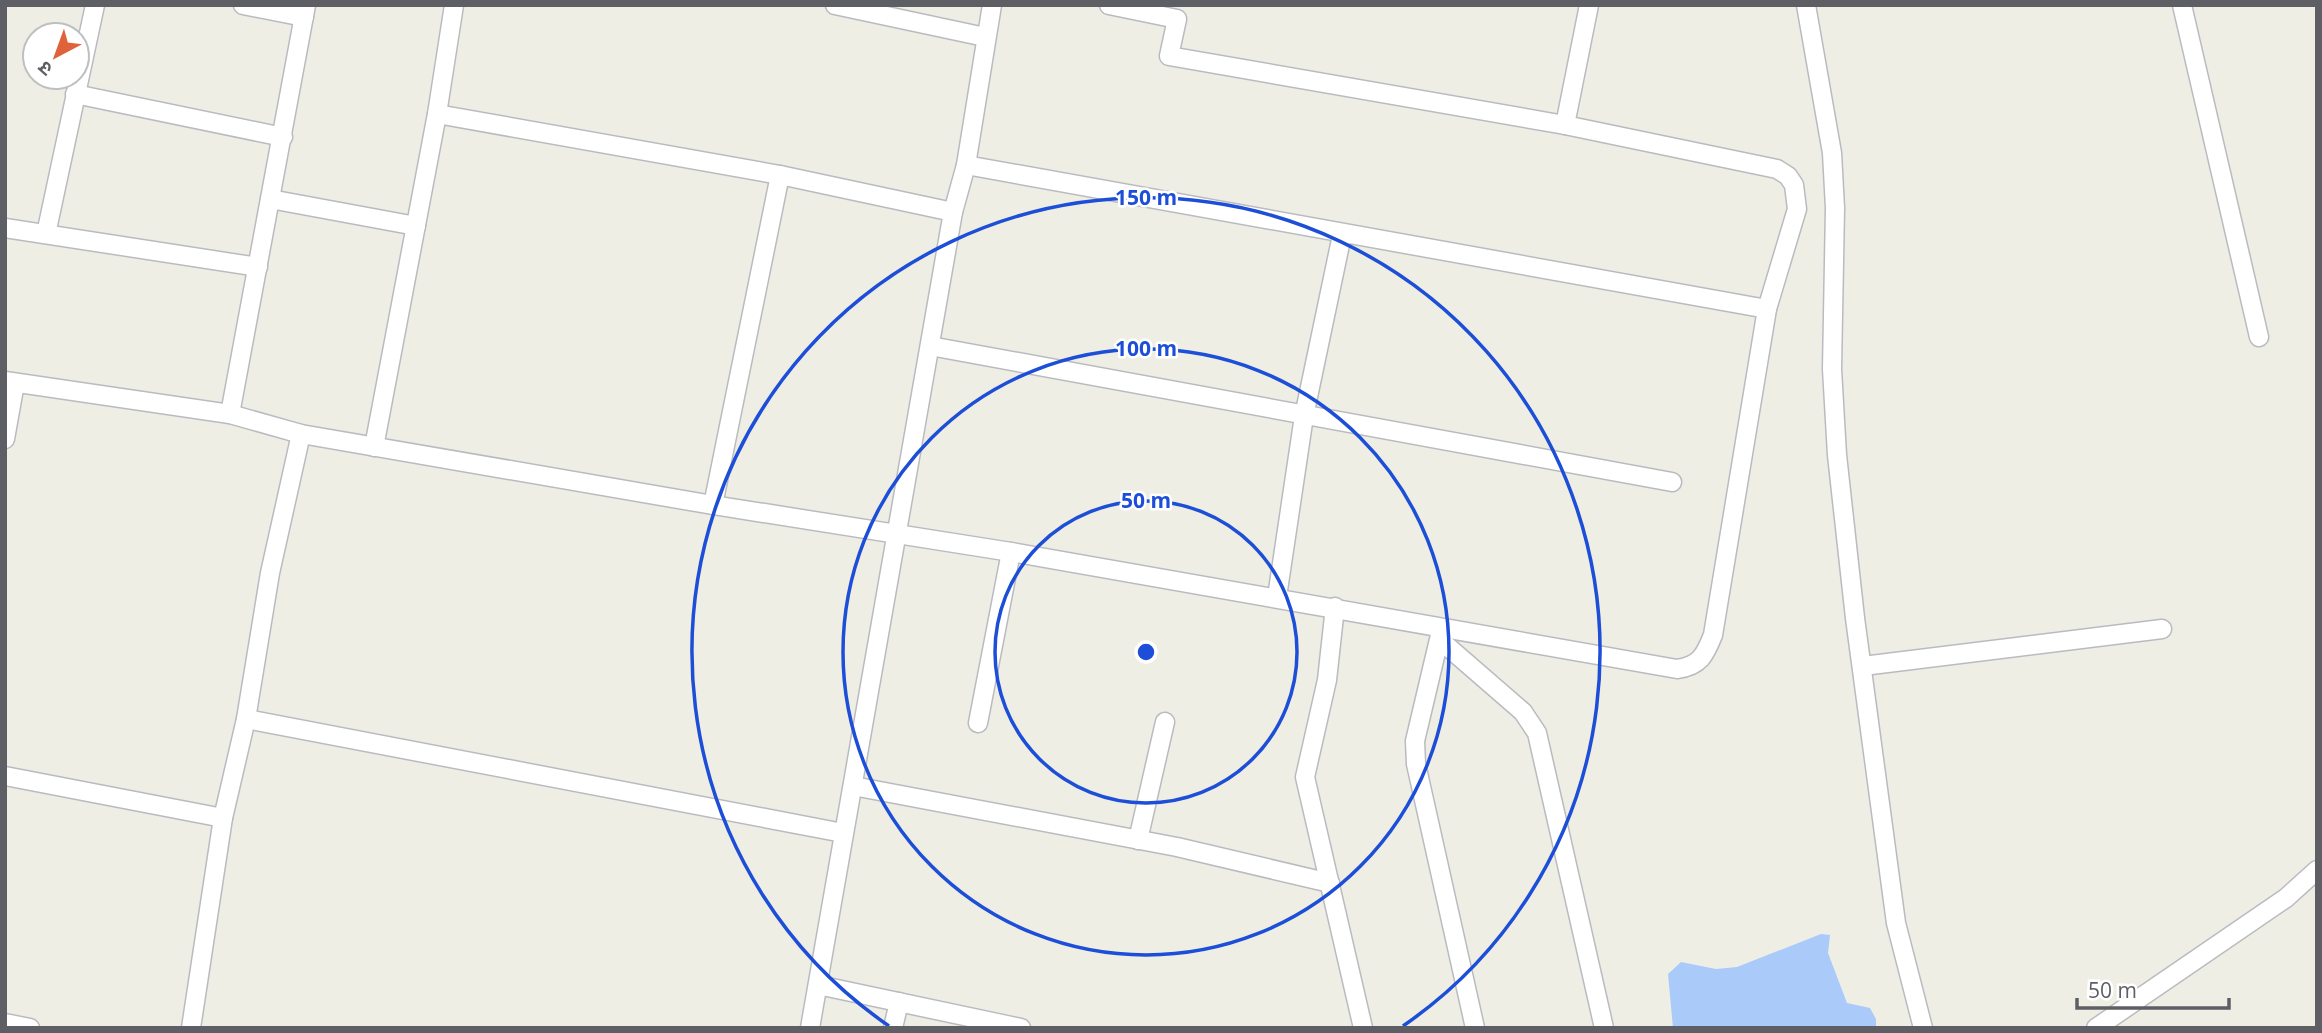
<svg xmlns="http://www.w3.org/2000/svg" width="2322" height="1033" viewBox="0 0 2322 1033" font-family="'Open Sans','Noto Sans Devanagari',sans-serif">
<rect width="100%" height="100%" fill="#eeeee5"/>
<!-- water -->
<polygon fill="#aacafa" points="1821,934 1830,935 1828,953 1847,1003 1870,1008 1876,1019 1876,1028 1673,1028 1668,974 1681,962 1716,969 1737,967"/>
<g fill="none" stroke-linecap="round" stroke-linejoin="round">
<defs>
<g id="street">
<polyline points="243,5 304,17"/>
<polyline points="835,5 985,37"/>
<polyline points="1806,5 1832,153 1835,208 1832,369 1837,455 1855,618 1896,923 1923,1028"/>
<polyline points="2182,5 2259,337"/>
<polyline points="75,94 283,137"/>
<polyline points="437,114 454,5"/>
<polyline points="1565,125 1589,5"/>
<polyline points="966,165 1767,309"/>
<polyline points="270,199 416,226"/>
<polyline points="5,228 258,267"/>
<polyline points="46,234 95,5"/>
<polyline points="930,346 1672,482"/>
<path d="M5 381 230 414 301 434 713 505 1011 552 1677 669C1700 666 1705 655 1713 635L1767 309 1797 209 1794 185 1788 176 1777 169 1565 125 1169 56 1177 19 1109 5"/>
<polyline points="230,414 306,5"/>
<polyline points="5,439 15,383"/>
<polyline points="374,447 437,114 780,175 953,212"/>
<polyline points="713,505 780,175"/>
<polyline points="1277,597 1304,416 1342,235"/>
<polyline points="1335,607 1327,680 1305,777 1363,1028"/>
<polyline points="1441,631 1415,741 1416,764 1475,1028"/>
<polyline points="1440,640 1523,712 1537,733 1604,1028"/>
<polyline points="1863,666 2162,629"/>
<polyline points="246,719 843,833"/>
<polyline points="978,723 1011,552"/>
<polyline points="5,776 223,818"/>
<polyline points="853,786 1177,847 1330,883"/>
<polyline points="1138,840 1165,722"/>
<polyline points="818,985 1021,1028"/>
<polyline points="5,1023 30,1028"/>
<polyline points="191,1028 223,818 246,719 270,573 301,434"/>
<polyline points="810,1028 953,212 966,165 992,5"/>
<polyline points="893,1028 899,1002"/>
<polyline points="2096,1028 2286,898 2317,870"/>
</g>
</defs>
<!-- street casing -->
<use href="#street" stroke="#babbc0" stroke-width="21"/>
<!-- street -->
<use href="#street" stroke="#fff" stroke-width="18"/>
</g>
<!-- distance rings -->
<g fill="none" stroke="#1d4ed8" stroke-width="3.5">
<circle cx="1146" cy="652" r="151"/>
<circle cx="1146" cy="652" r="303"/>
<path d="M889 1026A454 454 0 1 1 1403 1026"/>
</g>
<circle cx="1146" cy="652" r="10" fill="#1d4ed8" stroke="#fff" stroke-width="3.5"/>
<g font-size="21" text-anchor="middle" font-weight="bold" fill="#1d4ed8" stroke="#fff" stroke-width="5" stroke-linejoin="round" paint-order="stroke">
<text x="1146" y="205">150 m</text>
<text x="1146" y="356">100 m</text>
<text x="1146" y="508">50 m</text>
</g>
<!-- border -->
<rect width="2322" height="1033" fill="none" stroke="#5d5f65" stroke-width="14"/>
<!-- north arrow -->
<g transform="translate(56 56) rotate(221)"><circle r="33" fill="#ffffff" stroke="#bebfc1" stroke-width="2"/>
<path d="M0-5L12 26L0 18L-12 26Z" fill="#df623a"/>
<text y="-10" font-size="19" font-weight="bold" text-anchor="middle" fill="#5d5f65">उ</text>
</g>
<!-- scale -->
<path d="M2077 998v10h152v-10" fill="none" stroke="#5d5f65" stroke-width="3.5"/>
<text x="2088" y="998" font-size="21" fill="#5d5f65" stroke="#ffffff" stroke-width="5" paint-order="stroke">50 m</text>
</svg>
